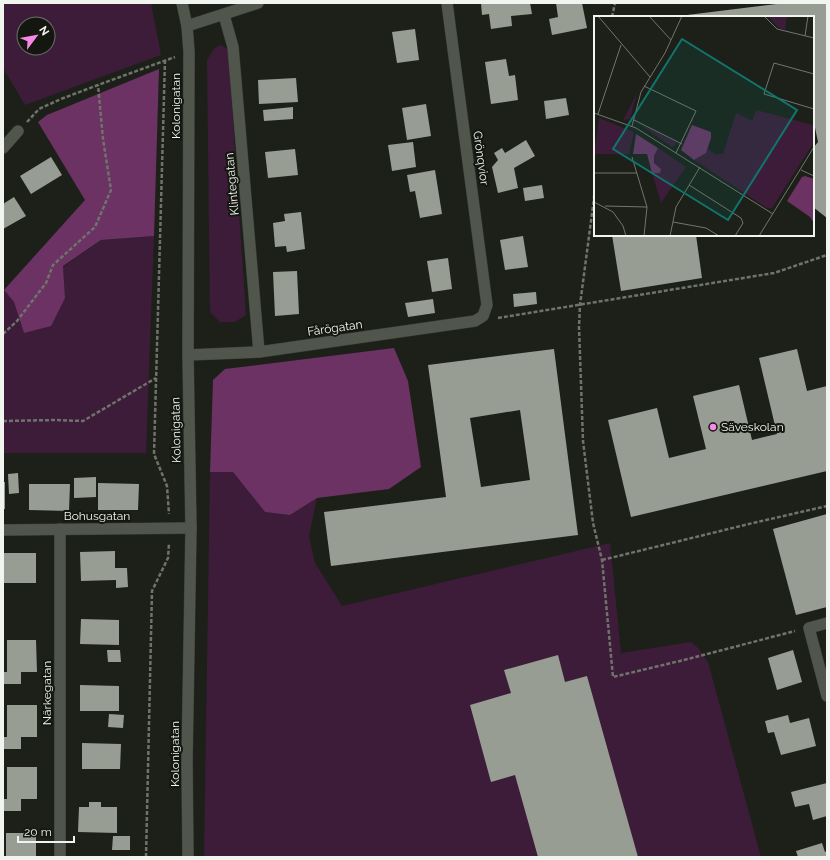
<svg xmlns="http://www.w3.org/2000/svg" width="830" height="860" viewBox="0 0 830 860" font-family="Raleway,sans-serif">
<rect width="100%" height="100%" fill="#1d2019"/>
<!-- green -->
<g fill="#3c1c38" fill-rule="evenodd">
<path d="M3 3H151L161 55 25 105 3 68ZM24 24H48V48H24Z"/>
<polygon points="220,45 228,49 246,315 235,322 220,322 210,312 207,60 214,49"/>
<polygon points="154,236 146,453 3,453 3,292 4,290 14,302 24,333 65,298 63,267 101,240"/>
<polygon points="210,472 233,472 265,512 290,515 317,498 309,536 315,563 342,606 610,543 621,653 691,642 698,648 708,662 761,857 204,857"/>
</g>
<!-- forest -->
<g fill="#6c3264">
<polygon points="159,69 154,236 101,240 63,266 65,298 51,326 24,333 14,302 4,290 85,200 38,122 47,115"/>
<polygon points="394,348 408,381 421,467 389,489 317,498 290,515 265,512 233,472 210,472 213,380 225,369"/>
</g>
<!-- building -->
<g fill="#989d93" fill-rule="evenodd">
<polygon points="481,3 530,3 532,14 511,16 512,26 491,29 489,14 482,15"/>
<polygon points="556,3 582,3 587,28 552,35 549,19 558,17"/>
<polygon points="785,3 827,3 827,218 813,207 813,148 818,142 813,118 813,17 679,17 679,16"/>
<polygon points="415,29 419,60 397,63 392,32"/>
<polygon points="506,59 509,76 515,75 518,100 491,104 485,62"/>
<polygon points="296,78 298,102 259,104 258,80"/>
<polygon points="566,98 569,115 546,119 544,101"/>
<polygon points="426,104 431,136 407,140 402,108"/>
<polygon points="293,107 293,119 264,121 263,110"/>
<polygon points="526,140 535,156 514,168 518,188 498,193 492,167 498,160 494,153 502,148 505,153"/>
<polygon points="413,142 416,167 392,171 388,145"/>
<polygon points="295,149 298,175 268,178 265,152"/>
<polygon points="51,157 62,175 31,194 20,176"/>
<polygon points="435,170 442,214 420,218 415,191 410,192 407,175"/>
<polygon points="542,185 544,198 525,201 523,188"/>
<polygon points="14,197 26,216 3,229 3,204"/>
<polygon points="301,212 305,249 287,252 286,246 275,247 273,223 285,221 284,214"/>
<polygon points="612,235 696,235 702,278 621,291"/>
<polygon points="523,236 528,267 505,270 500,240"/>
<polygon points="448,258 452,289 432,292 427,261"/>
<polygon points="297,271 299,314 275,316 273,272"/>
<polygon points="536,292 537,304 514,307 513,294"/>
<polygon points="433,299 435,313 408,317 405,303"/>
<path d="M554 349 578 535 331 566 324 512 446 497 428 365ZM520 410 530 480 481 487 470 418Z"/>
<polygon points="797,349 807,391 827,386 827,471 631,517 608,420 657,408 669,458 706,449 693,396 739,385 752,440 777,434 759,358"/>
<polygon points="18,473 19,493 9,494 8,474"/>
<polygon points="96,477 96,497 74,498 74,478"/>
<rect x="3" y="482" width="2" height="27"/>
<polygon points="98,483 139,484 138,510 98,510"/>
<polygon points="29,484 70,484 69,511 29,510"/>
<polygon points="827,514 827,607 796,615 773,529"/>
<polygon points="115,551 115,568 127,568 128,587 116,588 116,580 81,581 80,552"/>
<polygon points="4,553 36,553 36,583 3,583"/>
<polygon points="81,619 119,620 119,645 80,644"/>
<polygon points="7,640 36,640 37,672 21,672 21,684 3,684 3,672 7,672"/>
<polygon points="107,650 120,650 121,662 108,662"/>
<polygon points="793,650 802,682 777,690 768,658"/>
<polygon points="558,655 565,682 587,676 638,857 538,857 515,775 491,782 470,705 511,693 504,670"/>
<polygon points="80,685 119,686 119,711 80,711"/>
<polygon points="7,705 37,705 37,737 21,737 21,749 3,749 3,737 7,737"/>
<polygon points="109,714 124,715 123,728 108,727"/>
<polygon points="788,715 790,723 809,718 816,746 781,755 774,732 768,733 765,721"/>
<polygon points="82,743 121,744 120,769 82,769"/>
<polygon points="7,767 37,767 37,799 21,799 21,811 3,811 3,799 7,799"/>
<polygon points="827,783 827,816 813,820 809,804 795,807 791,792"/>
<polygon points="89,802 101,802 101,807 117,807 117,833 78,832 79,807 89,807"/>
<rect x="6" y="833" width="30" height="24"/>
<polygon points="113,836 130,836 130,850 112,850"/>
<polygon points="822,843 825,852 827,851 827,857 798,857 796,851"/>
</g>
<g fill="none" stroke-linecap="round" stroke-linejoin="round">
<defs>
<g id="minor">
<polyline points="182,3 187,26 189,52 188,355 191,528 187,762 188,857"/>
<polyline points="224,15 233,47 259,352"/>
<polyline points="187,26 258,3"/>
<polyline points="3,148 18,131"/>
<polyline points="188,355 259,352 475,321 483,316 487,305 447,3"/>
<polyline points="3,530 191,528"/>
<polyline points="827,623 809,628 827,696"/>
<polyline points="60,857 60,529"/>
</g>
</defs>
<!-- minor casing -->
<use href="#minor" stroke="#3b3d38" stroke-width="12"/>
<!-- path -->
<g stroke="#70726c" stroke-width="2.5" stroke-dasharray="4 2" stroke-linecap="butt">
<polyline points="612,17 615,3"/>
<polyline points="165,60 154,454 167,486 169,514"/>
<polyline points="27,122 39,109 61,99 98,85 175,57"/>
<polyline points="595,177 594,198 580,305 579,327 583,441 593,523 602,560 613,677 688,659 795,631"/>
<polyline points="498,318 774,273 827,255"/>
<polyline points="3,334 17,321 46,283 53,265 95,227 111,190 103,139 98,85"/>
<polyline points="3,421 56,420 83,421 156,378"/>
<polyline points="602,560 753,523 827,506"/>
<polyline points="146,857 152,591 168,558 169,543"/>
</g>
<!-- minor -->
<use href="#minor" stroke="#51564d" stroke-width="11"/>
</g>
<!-- markers -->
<circle fill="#f987e8" stroke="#141710" stroke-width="1.5" cx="713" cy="427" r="4"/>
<g text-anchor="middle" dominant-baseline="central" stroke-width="4" stroke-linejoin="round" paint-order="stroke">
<!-- street labels -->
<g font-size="12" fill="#f2f4ef" stroke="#141710">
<text transform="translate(176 106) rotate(-90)">Kolonigatan</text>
<text transform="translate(481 158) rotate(82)">Grönqvior</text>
<text transform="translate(232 184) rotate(-95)">Klintegatan</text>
<text transform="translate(335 328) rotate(-8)">Fårögatan</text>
<text transform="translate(176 430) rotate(-91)">Kolonigatan</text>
<text x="97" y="516">Bohusgatan</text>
<text transform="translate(47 693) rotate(-90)">Närkegatan</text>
<text transform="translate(175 754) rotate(-90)">Kolonigatan</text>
</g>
<!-- poi labels -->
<g font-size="12" fill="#f2f4ef" stroke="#141710" text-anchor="start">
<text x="721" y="427">Säveskolan</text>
</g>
</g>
<!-- overview -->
<g transform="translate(594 16)">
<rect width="220" height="220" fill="#1d2019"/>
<path d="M174 0H193L191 14 184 11ZM43 77 36 103 29 104ZM162 94 219 109 220 117V126L178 192H173L100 144 112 137V132L121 138H129L142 97 158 105ZM5 102 40 116 35 138H0ZM44 107 82 126V128L78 131ZM64 132 92 151 67 187 58 157 61 156 60 140Z" fill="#3c1c38"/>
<path d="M98 109 117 116V122L112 137 100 144 87 134ZM42 118 64 132 60 140V147L67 153 66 157H58L53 138H39ZM211 160 220 163V207L216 201 193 185 208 161Z" fill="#6c3264"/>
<path fill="none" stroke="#72756f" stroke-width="1" d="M4 0 56 61M55 0 77 24M170 0 183 13 220 22M211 20 214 0M220 58 180 47 170 78 220 93M50 70 102 95 82 137M0 97 42 112 179 198M4 98 27 29M40 104 88 128M38 110 47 76 71 37 88 0M38 141 53 191 50 220M207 154 220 160M0 157H43M95 169 147 202 149 207 141 220M0 186 19 196 29 210 32 220M11 190 53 191M79 206 112 212 125 220M76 220 82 191 106 151M165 220 220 131"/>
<path fill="#0f766e" fill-opacity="0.15" stroke="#0f766e" stroke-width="2" d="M88 23 203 94 134 204 19 133Z"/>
<rect width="220" height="220" fill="none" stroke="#f2f4ef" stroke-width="2"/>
</g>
<!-- border -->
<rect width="830" height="860" fill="none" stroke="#f2f4ef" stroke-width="8"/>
<!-- north arrow -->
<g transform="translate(36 36) rotate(58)"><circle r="19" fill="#141710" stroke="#6d6f69"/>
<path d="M0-3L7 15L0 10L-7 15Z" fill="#f987e8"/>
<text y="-6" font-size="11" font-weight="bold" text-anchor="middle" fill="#f2f4ef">N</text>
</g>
<!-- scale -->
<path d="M18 836v6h56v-6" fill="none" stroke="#f2f4ef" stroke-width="2"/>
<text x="24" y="836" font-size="12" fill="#f2f4ef" stroke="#141710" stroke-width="3" paint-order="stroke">20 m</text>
</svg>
